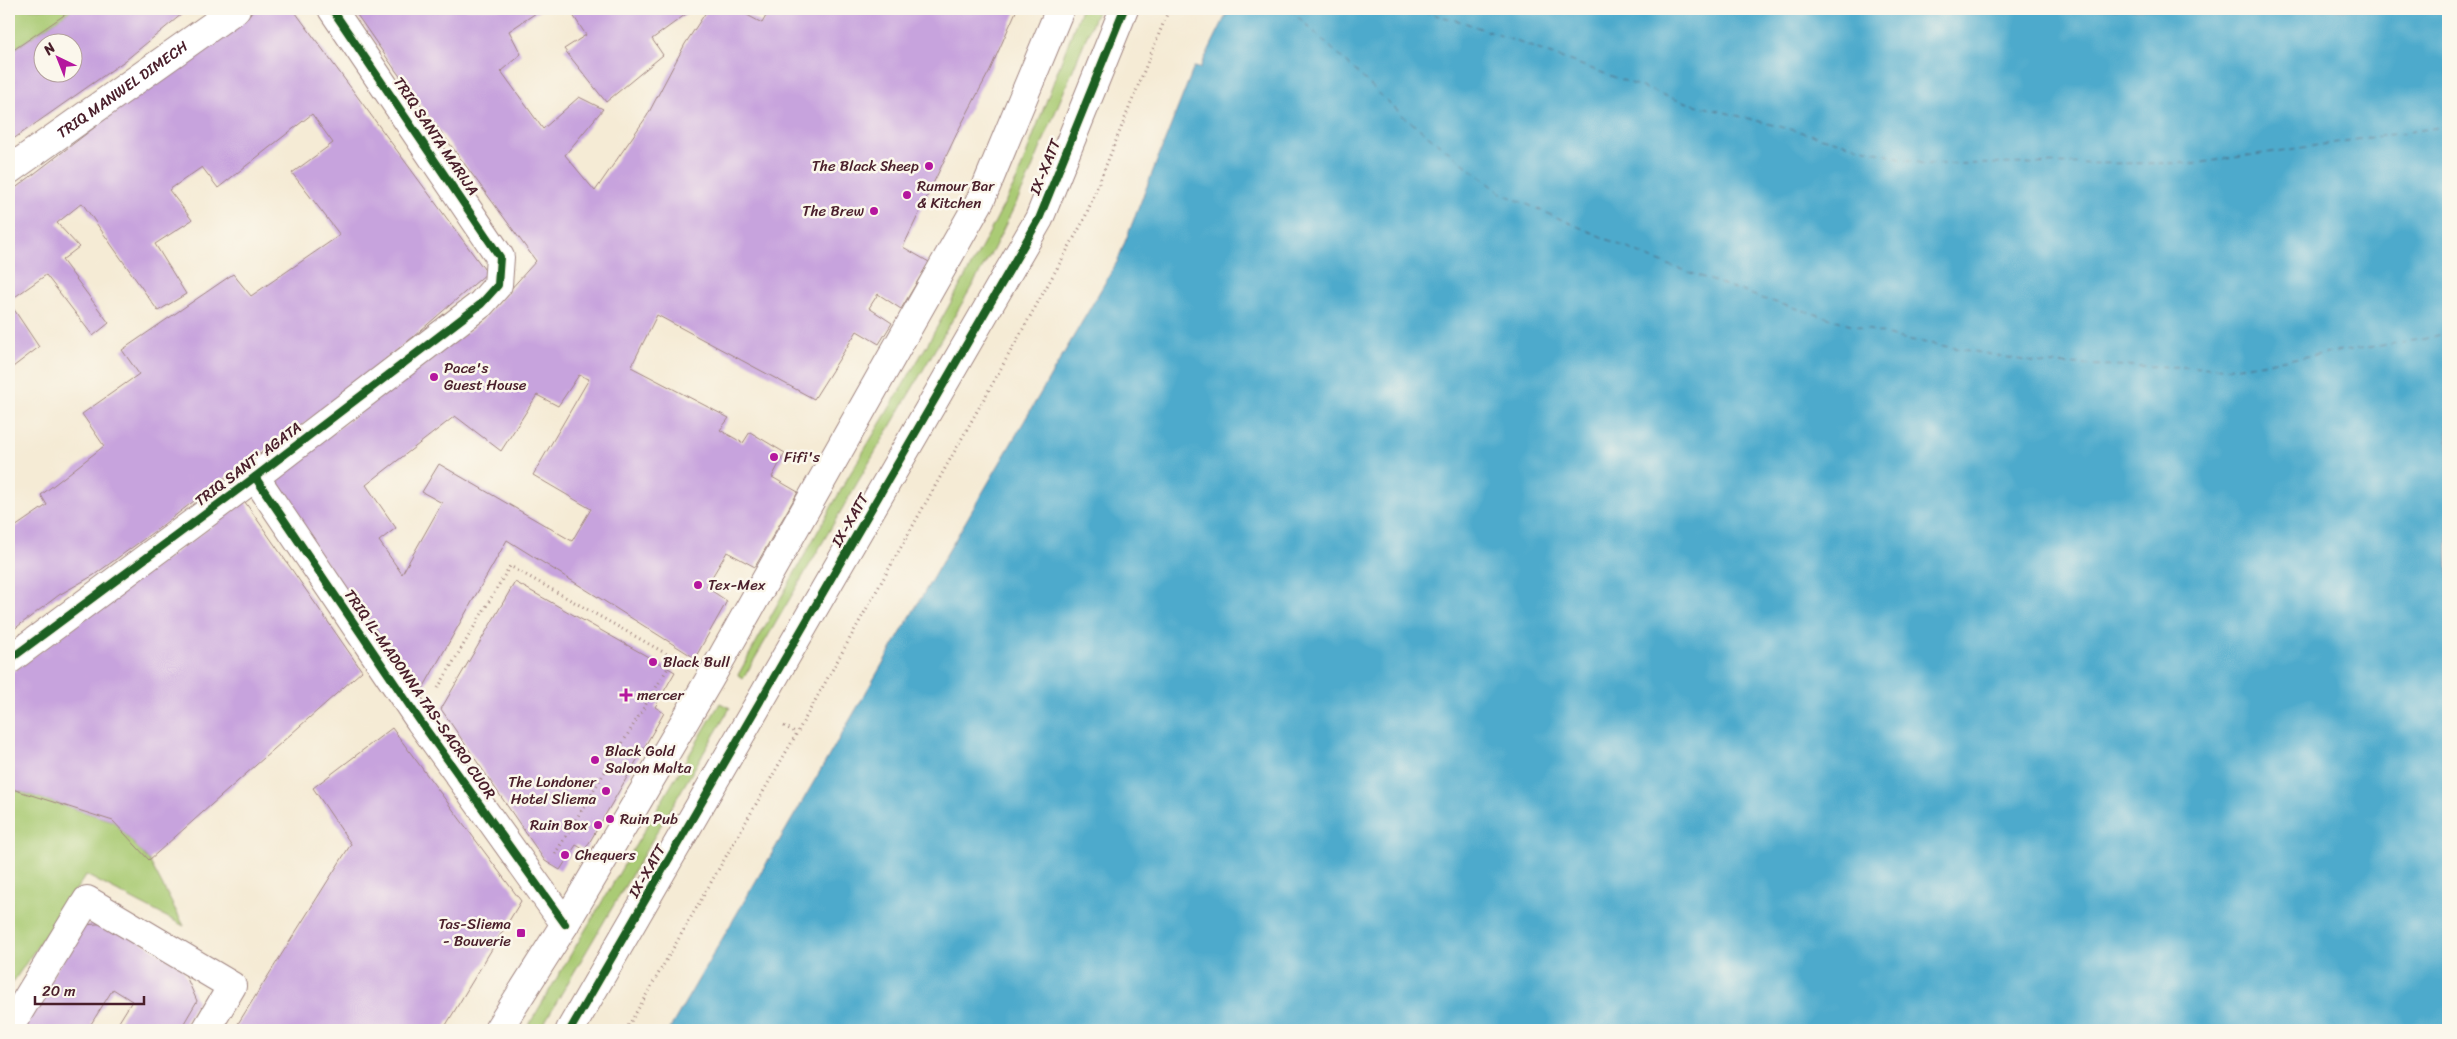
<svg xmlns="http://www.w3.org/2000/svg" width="2457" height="1039" viewBox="0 0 2457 1039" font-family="Sriracha,sans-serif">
<rect width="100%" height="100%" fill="#fbf7ec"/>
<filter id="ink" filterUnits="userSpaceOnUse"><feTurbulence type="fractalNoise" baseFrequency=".02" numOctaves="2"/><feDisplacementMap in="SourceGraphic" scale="10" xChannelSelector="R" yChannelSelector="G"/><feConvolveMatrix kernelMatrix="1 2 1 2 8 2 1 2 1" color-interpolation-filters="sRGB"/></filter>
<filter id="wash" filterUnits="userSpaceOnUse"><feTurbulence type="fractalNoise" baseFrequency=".0096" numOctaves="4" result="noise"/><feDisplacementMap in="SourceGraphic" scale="20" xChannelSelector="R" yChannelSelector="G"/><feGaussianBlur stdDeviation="1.12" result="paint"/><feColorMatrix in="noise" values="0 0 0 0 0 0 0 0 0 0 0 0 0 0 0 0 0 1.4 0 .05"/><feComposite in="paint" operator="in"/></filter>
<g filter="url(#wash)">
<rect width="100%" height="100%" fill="#f5ebd5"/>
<!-- green -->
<g fill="#aacb74" stroke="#7a7550">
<polygon points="9,9 73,9 9,53"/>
<polygon points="1081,9 1098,9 1026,183 993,250 743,679 738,675 847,479 927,345 983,245 1017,179"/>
<polygon points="720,703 730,708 540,1030 526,1030"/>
<polygon points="9,788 113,821 149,860 184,926 86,875 9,988"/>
</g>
<!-- water -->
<polygon fill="#4eaacc" stroke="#4c647c" points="1229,9 2448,9 2448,1030 669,1030 1117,262 1194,67 1200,68"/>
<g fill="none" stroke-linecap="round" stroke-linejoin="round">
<!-- ferry -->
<g stroke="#4c576b" stroke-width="1" stroke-dasharray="6 5" stroke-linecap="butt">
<polyline points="1290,9 1402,115 1501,193 1652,259 1764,299 1894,337 2044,364 2229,368 2424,339 2448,332"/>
<polyline points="1412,9 1463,22 1677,100 1924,164 2198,163 2448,126"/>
</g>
</g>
<g id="blocks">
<!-- building -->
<g fill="#c7a3dd" fill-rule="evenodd">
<path d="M73 9H188L126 60 9 142V53ZM42 42H72V72H42Z"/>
<polygon points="257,9 293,9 487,273 413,337 308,421 216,484 159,528 94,575 59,595 9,633 9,531 47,505 41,495 104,446 82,414 139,374 122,350 233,274 251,296 340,235 292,173 333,143 312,114 218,188 202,167 169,190 192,220 155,244 186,294 158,311 82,203 57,223 79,247 62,260 109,323 93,336 46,275 9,301 9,193 146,88"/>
<path d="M353 9H542L509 31 521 54 501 71 543 129 579 97 603 109 565 155 595 191 647 116 685 44 708 9H736L762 23 770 9H1017L990 70 960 127 903 247 929 262 901 309 878 294 869 308 892 323 879 344 857 331 814 399 657 315 631 367 729 418 720 430 743 443 750 432 785 453 772 477 798 492 755 567 727 552 706 587 727 601 695 658 507 540 422 690 371 628 268 481 482 321 536 261 396 71ZM579 375 589 379 533 475 591 509 572 541 439 464 422 492 442 503 402 574 379 541 396 528 366 485 455 416 501 451 537 395 558 406Z"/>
<polygon points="569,9 693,9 652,39 663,55 606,102 564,49 586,35"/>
<polygon points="9,302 39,347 9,370"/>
<polygon points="245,502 362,671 149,860 113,821 9,788 9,674"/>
<polygon points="515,582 675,672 655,707 664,713 596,831 585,850 576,845 560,870 545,861 441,709"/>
<polygon points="392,728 521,901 443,1030 234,1030 351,844 313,788"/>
<polygon points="110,923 182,967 197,1001 180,1030 114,1030 132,1001 113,989 91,1024 101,1030 19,1030 84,925"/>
</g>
</g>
</g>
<g filter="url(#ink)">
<use href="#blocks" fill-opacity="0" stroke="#a08580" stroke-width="1"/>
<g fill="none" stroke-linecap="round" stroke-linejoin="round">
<defs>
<g id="minor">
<path id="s1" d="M9 170 236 9"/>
<polyline points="255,477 420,721 565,924"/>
<polyline points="9,660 255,477 481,304 498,285 500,257 332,9"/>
<polyline points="9,1028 87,900 232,986 206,1030"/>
</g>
<g id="major">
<polyline points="498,1030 565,924 709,680 981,199 1060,9"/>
<polyline points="570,1030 1039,219 1124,9"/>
</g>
</defs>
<!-- minor casing -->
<use href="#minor" stroke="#a08580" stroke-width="30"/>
<!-- major casing -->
<use href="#major" stroke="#a08580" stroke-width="30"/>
<!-- path -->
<g stroke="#a08580" stroke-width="3" stroke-dasharray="1 4" stroke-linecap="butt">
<polyline points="438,688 510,566 681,662"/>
<polyline points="784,726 797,733"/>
<polyline points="555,854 674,658"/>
<polyline points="626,1030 797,733 1084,220 1169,9"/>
</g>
<!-- minor -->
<use href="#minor" stroke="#fff" stroke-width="28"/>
<!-- major -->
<use href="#major" stroke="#fff" stroke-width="28"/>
<defs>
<g id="cycleway">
<polyline points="255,477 420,721 565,924"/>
<polyline points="9,660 255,477 481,304 498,285 500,257 332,9"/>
<polyline points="570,1030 1039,219 1124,9"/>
</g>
</defs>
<!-- cycleway casing -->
<use href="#cycleway" stroke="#fbf7ec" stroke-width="11"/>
<!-- cycleway -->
<use href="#cycleway" stroke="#1b5e20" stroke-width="8"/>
</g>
</g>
<!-- markers -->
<g fill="#b5179e" stroke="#fbf7ec" stroke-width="2">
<circle cx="929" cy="166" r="5"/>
<circle cx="907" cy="195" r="5"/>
<circle cx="874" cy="211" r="5"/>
<circle cx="434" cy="377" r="5"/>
<circle cx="774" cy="457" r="5"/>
<circle cx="698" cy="585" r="5"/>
<circle cx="653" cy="662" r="5"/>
<path d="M623.5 687.5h5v5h5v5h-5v5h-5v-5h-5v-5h5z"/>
<circle cx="595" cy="760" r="5"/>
<circle cx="606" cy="791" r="5"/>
<circle cx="610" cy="819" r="5"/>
<circle cx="598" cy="825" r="5"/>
<circle cx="565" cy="855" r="5"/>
<rect x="516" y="928" width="10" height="10" rx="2.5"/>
</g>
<g text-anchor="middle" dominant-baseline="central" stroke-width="5" stroke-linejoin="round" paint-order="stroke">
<!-- street labels -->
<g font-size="15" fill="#4a1f2b" stroke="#fbf7ec">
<text stroke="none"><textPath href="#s1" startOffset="139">TRIQ MANWEL DIMECH</textPath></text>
<text transform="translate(436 136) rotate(56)">TRIQ SANTA MARIJA</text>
<text transform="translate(1045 167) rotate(-68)">IX-XATT</text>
<text transform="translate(248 464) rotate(-37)">TRIQ SANT' AGATA</text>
<text transform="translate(850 520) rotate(-60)">IX-XATT</text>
<text transform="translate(420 694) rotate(55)">TRIQ IL-MADONNA TAS-SACRO CUOR</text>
<text transform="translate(647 871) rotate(-60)">IX-XATT</text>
</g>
<!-- poi labels -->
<g font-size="15" fill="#4a1f2b" stroke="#fbf7ec" text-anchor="start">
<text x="919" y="166" text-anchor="end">The Black Sheep</text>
<text x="917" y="186">Rumour Bar<tspan x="917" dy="17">&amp; Kitchen</tspan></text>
<text x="864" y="211" text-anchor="end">The Brew</text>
<text x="444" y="368">Pace's<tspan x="444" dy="17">Guest House</tspan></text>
<text x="784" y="457">Fifi's</text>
<text x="708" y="585">Tex-Mex</text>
<text x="663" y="662">Black Bull</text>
<text x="637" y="695">mercer</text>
<text x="605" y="751">Black Gold<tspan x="605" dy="17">Saloon Malta</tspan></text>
<text x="596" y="782" text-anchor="end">The Londoner<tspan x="596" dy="17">Hotel Sliema</tspan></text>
<text x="620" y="819">Ruin Pub</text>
<text x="588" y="825" text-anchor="end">Ruin Box</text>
<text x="575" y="855">Chequers</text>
<text x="511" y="924" text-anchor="end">Tas-Sliema<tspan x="511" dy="17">- Bouverie</tspan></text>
</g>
</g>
<!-- margin -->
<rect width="2457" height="1039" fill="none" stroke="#fbf7ec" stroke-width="30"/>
<!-- north arrow -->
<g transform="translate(58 58) rotate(317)"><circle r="24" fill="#fbf7ec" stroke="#b4a19f"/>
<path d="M0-4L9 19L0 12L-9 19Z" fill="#b5179e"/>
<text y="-8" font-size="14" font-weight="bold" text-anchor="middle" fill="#4a1f2b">N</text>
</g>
<!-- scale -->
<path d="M35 996v8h109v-8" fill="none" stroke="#4a1f2b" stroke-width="2.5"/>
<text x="42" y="996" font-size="15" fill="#4a1f2b" stroke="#fbf7ec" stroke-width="4" paint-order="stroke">20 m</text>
</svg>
